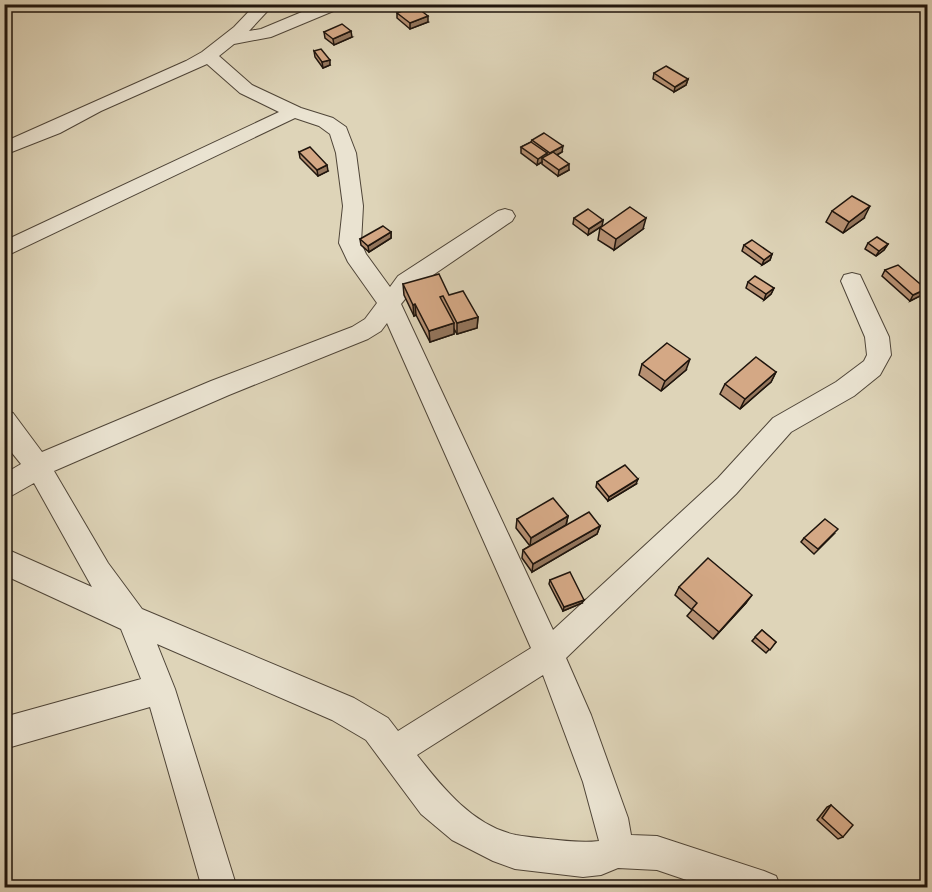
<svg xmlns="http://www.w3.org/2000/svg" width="932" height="892" viewBox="0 0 932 892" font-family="'EB Garamond',serif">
<rect width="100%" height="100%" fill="#ded4b8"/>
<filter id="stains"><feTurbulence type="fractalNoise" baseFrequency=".00333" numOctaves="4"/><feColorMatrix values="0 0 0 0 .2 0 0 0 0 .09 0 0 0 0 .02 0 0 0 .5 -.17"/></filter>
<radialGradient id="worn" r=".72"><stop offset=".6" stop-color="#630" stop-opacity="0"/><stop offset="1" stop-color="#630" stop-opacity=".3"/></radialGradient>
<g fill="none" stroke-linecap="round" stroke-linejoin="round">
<defs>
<path id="minor" d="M256 4H274L249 31 261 29 321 4H345L343 7 271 37 234 44 219 56 252 85 301 108 333 118 346 127 356 153 363 206 361 243 366 254 390 287 398 276 498 211 505 209 512 211 515 216 512 221 414 288 401 304 553 630 718 478 773 418 836 382 864 361 867 355 865 337 841 281 844 275 852 273 860 275 889 337 891 355 880 375 854 396 791 432 736 494 566 658 591 715 628 818 631 835 657 836 764 871 776 876 781 888H710L657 870 618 868 601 875 583 877 515 869 493 861 452 840 421 814 366 740 332 720 157 644 175 689 237 888H202L150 707 4 749V717L141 679 121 629 4 575V548L92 587 34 483 4 500V474L21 464 4 443V410L13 413 42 452 211 381 352 327 365 319 377 303 348 262 339 243 343 206 336 153 330 134 319 126 295 118 4 257V241L279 112 240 93 207 64 101 111 60 133 4 155V142L186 61 202 52 234 27ZM387 323 531 648 398 731 388 718 354 698 142 609 108 563 54 471 229 395 368 339 381 331ZM543 675 583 782 599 841C582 843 566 841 548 839 538 838 527 837 516 835 473 826 442 787 417 755Z"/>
</defs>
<!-- minor casing -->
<use href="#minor" stroke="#4f4538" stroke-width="2"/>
<!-- minor -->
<use href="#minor" fill="#eae3d1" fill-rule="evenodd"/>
</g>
<!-- wall -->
<g fill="#b69072" stroke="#1f150d" stroke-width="1.5">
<polygon points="397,13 428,22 410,29 397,18"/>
<polygon points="324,32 352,37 334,45 325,38"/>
<polygon points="314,51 330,65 323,68 315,57"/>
<polygon points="654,73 688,79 686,85 674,92 653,79"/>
<polygon points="532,140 562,152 557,155 569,170 558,176 542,164 542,162 537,165 521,153 521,147 531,142"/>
<polygon points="299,152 328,171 318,176 300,158"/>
<polygon points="832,211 864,218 843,233 826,222"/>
<polygon points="574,218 603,220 602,226 588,235 573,224"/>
<polygon points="600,228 643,229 614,250 598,240"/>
<polygon points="391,232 391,238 369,252 361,245 360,239"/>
<polygon points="868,243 888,244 884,250 876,256 865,249"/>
<polygon points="744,245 772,254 770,260 762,265 742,251"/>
<polygon points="885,270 926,289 922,295 910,301 882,276"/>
<polygon points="748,282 774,288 771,294 764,300 746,288"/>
<polygon points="403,284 449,295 478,317 477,328 457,334 454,329 454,334 430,342 416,315 414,316 404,295"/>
<polygon points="642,364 686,370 661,391 639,375"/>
<polygon points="776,372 771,382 740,409 720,394 725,384"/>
<polygon points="597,482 636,484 608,501 596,487"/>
<polygon points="568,516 566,525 600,526 597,534 532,572 522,558 523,550 530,546 516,528 517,519"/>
<polygon points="834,534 814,554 801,542 804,538"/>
<polygon points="550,580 582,603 563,611 549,584"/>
<polygon points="679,587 746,603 713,639 687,616 692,610 675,595"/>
<polygon points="762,630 776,642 766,653 752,641"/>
<polygon points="831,805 843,837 838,839 817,820 827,807"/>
</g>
<!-- shaded-wall -->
<g fill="#94765d" stroke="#1f150d" stroke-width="1.5">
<polygon points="428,16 428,22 410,29 410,23"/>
<polygon points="351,31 352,37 334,45 333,39"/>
<polygon points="330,60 330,65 323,68 322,62"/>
<polygon points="688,79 686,85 674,92 675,87"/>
<polygon points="563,146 562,152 549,159 550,153"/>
<polygon points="547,153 547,159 542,158 542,162 537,165 538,159"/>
<polygon points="569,164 569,170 558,176 559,170"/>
<polygon points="327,165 328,171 318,176 317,170"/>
<polygon points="870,206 864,218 843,233 849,222"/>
<polygon points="646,218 643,229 614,250 616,239"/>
<polygon points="603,220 602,226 588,235 589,229"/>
<polygon points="391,232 391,238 369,252 368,246"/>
<polygon points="888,244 884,250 876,256 879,251"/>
<polygon points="772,254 770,260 762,265 764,260"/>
<polygon points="774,288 771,294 764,300 766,294"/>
<polygon points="926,289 922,295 910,301 913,295"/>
<polygon points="415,304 416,315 414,316 413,305"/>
<polygon points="478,317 477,328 457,334 457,323"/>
<polygon points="454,323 454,334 430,342 429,331"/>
<polygon points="690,359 686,370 661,391 665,381"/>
<polygon points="776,372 771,382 740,409 745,399"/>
<polygon points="638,479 636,484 608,501 609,497"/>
<polygon points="568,516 566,525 530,546 531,538"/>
<polygon points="600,526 597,534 532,572 533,564"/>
<polygon points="752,595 746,603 713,639 719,632"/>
<polygon points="584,600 582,603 563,611 564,607"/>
</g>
<!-- building -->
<g fill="#d4a885" stroke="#1f150d" stroke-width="1.5">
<polygon points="415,6 428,16 410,23 397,13"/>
<polygon points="342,24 351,31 333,39 324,32"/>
<polygon points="321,49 330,60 322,62 314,51"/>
<polygon points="666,66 688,79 675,87 654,73"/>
<polygon points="544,133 563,146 550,153 532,140"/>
<polygon points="531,142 547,153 538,159 521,147"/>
<polygon points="310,147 327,165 317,170 299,152"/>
<polygon points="553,152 569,164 559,170 542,158"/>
<polygon points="852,196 870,206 849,222 832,211"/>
<polygon points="630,207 646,218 616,239 600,228"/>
<polygon points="588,209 603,220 589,229 574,218"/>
<polygon points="383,226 391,232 368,246 360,239"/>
<polygon points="877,237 888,244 879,251 868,243"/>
<polygon points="752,240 772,254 764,260 744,245"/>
<polygon points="898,265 926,289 913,295 885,270"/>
<polygon points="439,274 449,295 463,291 478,317 457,323 443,296 440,297 454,323 429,331 415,304 413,305 403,284"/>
<polygon points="755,276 774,288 766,294 748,282"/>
<polygon points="667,343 690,359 665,381 642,364"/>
<polygon points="756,357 776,372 745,399 725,384"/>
<polygon points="625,465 638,479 609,497 597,482"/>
<polygon points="553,498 568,516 531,538 517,519"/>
<polygon points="589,512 600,526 533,564 523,550"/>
<polygon points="825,519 838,529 818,549 804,538"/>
<polygon points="708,558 752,595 719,632 692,609 697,603 679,587"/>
<polygon points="570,572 584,600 564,607 550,580"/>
<polygon points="762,630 776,642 770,650 755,637"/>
<polygon points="831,805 853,825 843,837 822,818"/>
</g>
<!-- margin -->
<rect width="932" height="892" fill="none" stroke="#ded4b8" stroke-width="24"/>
<rect x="6" y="6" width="920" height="880" fill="none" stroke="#1f150d" stroke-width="3"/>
<rect x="12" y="12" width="908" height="868" fill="none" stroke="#1f150d" stroke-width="1.5"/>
<rect width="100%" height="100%" filter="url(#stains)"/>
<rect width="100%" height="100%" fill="url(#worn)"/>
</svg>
